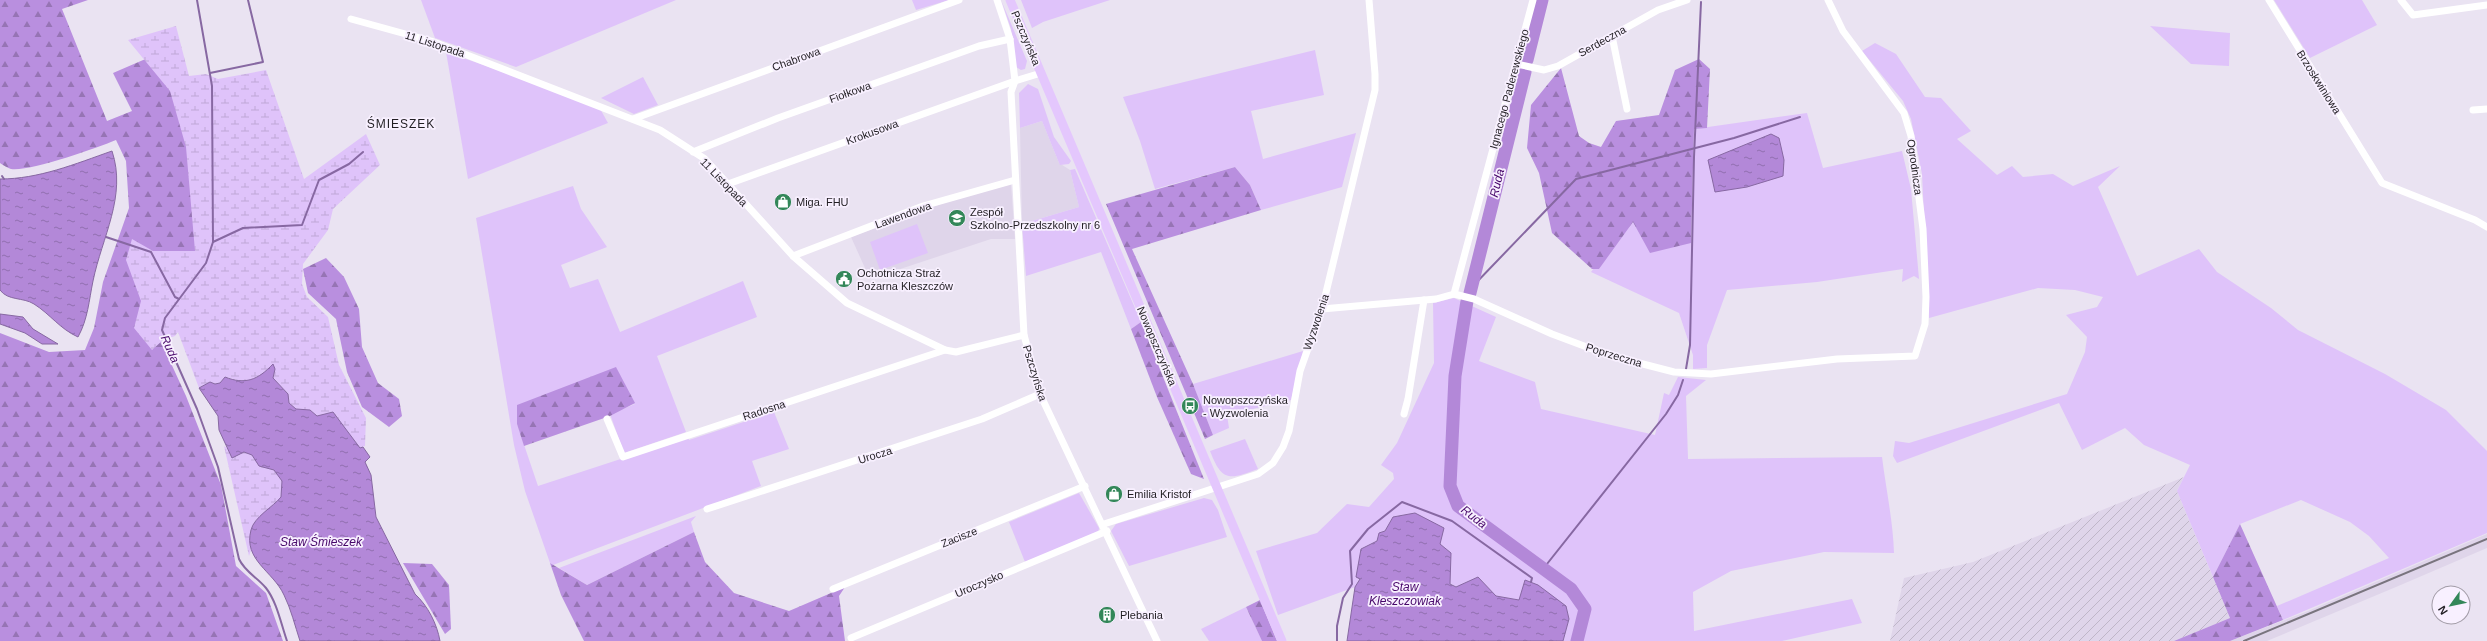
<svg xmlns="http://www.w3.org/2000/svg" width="2487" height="641" viewBox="0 0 2487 641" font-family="Helvetica,sans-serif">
<defs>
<pattern id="industrial-furrows" width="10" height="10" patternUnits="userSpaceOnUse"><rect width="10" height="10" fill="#dfd5ea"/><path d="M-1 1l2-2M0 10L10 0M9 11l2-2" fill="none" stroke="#bfb6c8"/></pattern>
<pattern id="forest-firs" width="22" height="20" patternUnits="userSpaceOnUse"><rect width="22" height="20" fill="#b98fdf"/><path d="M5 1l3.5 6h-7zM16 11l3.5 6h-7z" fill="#9674b4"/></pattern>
<pattern id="wetland-marsh" width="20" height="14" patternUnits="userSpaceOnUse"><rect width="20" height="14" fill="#dfc3fa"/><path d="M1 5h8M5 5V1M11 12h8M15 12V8" fill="none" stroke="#bfa7d6"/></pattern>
<pattern id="water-ripples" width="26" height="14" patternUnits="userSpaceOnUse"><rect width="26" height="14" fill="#b388d8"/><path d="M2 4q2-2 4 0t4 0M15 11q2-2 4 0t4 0" fill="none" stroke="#916faf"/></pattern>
</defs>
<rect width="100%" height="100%" fill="#eae3f2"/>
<!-- built -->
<g fill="#dfd5ea">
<polygon points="1042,121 1059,163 1070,170 1079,207 1022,224 1020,128"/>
<polygon points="1011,184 1015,239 991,239 870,279 851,237 952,200"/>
<polygon points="2487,534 2487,548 2396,587 2267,641 2230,641 2308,611"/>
</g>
<!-- industrial -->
<polygon fill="url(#industrial-furrows)" points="2184,477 2177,491 2230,618 2174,641 1890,641 1904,578 1973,562"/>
<!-- grass -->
<g fill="#dfc3fa">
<polygon points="421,0 676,0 516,67 435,38"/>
<polygon points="912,0 949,0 916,10"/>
<polygon points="1001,0 1027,61 1025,69 1021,70 1016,67 1011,29"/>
<polygon points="1021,0 1110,0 1043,22 1032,28"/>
<polygon points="1537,0 1544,0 1521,61"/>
<polygon points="2274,0 2362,0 2377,25 2310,58"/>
<polygon points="2150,26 2230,33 2229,66 2191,64"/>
<polygon points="1875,43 1896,54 1925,97 1941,98 1971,131 1957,139 1997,175 2012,166 2023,177 2053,174 2073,186 2120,166 2098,187 2137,276 2199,249 2217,272 2271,308 2298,330 2385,374 2446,410 2487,451 2487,533 2283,620 2277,606 2389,558 2369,536 2350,522 2301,500 2240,524 2213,577 2177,491 2190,465 2144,445 2125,428 2082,450 2059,403 1897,463 1893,456 1895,441 1909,443 2067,394 2085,352 2087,337 2066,315 2097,307 2103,297 2075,290 2038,288 1929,318 1922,174 1911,119 1903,101 1862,51"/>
<polygon points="1315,50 1324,95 1251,111 1263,159 1356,133 1342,187 1261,210 1250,185 1235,167 1155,189 1140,141 1123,97"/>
<polygon points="446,52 598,105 608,123 468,179"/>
<polygon points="643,77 658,105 634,114 601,98"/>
<polygon points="1028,84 1038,89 1054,137 1071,161 1069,164 1060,165 1059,163 1042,121 1020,128 1019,93"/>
<polygon points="1807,113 1823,168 1902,151 1911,189 1919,279 1914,276 1902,282 1903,269 1817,282 1727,290 1707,345 1707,368 1693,369 1693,355 1679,313 1591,272 1634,218 1691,243 1694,129"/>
<polygon points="1075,169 1141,322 1131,329 1101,252 1026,276 1022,224 1079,207 1070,170"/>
<polygon points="573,186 581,209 607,247 561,265 570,288 598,279 620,332 743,281 757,317 657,356 686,432 624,453 610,414 635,404 517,424 538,486 688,437 689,440 774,412 789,449 752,461 761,486 553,565 550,563 525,491 514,445 476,218"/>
<polygon points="917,224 928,253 880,270 870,242"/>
<path d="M1454 298 1496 317 1479 361 1535 382 1541 409 1655 435 1664 393 1669 395 1678 377 1706 380 1686 396 1688 459 1882 457C1886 489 1893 521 1894 553L1824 552 1731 571 1693 592 1694 631 1852 599 1862 623 1782 641H1563L1569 619 1520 600 1496 596 1478 577 1456 587 1450 583 1451 553 1440 544 1415 513 1393 517 1385 531 1379 533 1377 541 1361 549 1360 579 1355 587 1278 615 1256 551 1317 533 1347 504 1369 507 1394 479 1393 473 1381 465 1397 443 1434 363 1433 303Z"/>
<polygon points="1303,351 1291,400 1227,415 1229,428 1213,435 1193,384"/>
<path d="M1245 439 1258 469C1229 480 1222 482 1210 451Z"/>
<polygon points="1079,493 1099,528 1098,533 1025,562 1009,522"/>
<polygon points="1204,498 1212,500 1218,510 1227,537 1129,566 1111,531 1116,524"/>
<polygon points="696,516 691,522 694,532 587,585 559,568"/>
<polygon points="1246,607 1262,641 1209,641 1201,629"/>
</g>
<!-- forest -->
<g fill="url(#forest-firs)">
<path d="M0 0H88L62 9 107 121 132 111 113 73 164 51 195 120 201 262 153 324 186 396 221 485 236 566 266 593 283 641H0V333L49 352 85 350 94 328 103 282 129 208 126 161 116 140C97 148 29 172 11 169 8 168 3 165 0 163Z"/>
<polygon points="1699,59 1710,69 1707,128 1694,129 1691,243 1650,253 1633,222 1599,269 1592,269 1552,233 1539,173 1527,148 1531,105 1561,68 1579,136 1589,143 1601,147 1616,121 1659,115 1675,70"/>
<polygon points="1235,167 1250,185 1261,210 1132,249 1193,384 1213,435 1205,439 1106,204"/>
<polygon points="326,258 344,277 359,309 362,347 378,383 399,399 402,416 389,427 362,407 347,372 336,319 308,293 303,269"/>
<polygon points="1141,322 1204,479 1191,474 1157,397 1131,329"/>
<polygon points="616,367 635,403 610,416 524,446 517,424 517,405"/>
<polygon points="2240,524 2283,620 2230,641 2174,641 2230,618 2213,577"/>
<polygon points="694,532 705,562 734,593 789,611 845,587 839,596 845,641 584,641 561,595 550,563 587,585"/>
<polygon points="403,563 432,564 449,585 451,629 445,634"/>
<polygon points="1260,600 1277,641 1262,641 1246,607"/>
</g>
<!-- wetland -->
<g fill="url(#wetland-marsh)">
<polygon points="176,26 189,76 206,74 218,79 266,70 304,179 366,134 380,165 333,209 328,230 303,264 302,284 307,297 328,317 339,365 366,418 365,446 360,448 333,412 317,416 310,410 296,409 289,403 288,394 273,378 275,369 245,382 225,377 220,383 215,384 210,382 199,388 178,332 175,336 163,340 152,350 134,328 141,301 126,260 132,239 153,251 195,251 186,147 170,91 128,40"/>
<polygon points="224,446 235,454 254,450 288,481 287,498 259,526 249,556"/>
</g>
<!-- water -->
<g fill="url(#water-ripples)" stroke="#8768a2">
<polygon points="1771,134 1779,138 1784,160 1783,176 1747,187 1715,192 1708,160"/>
<path d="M112 151C127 196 102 237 93 281 89 300 88 319 78 337 60 329 50 314 34 304 23 297 8 301 0 290V179C39 179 75 164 112 151Z"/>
<polygon points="0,314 23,317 33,329 58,344 42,344 25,333 0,324"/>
<path d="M273 364 275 369 273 378 288 394 289 403 296 409 310 410 317 416 333 412 360 448 363 447 370 457 365 462 371 475 376 517 415 594C428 606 437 624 440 641H300C295 626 291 609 284 595 273 571 243 560 251 530 254 517 273 507 281 497L282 481 274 470 259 466 252 455 244 452 232 458 219 430 218 416 199 388 210 382 215 384 220 383 225 377C245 385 258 380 273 364Z"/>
<polygon points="1415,513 1444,528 1440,544 1451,553 1450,584 1456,587 1478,577 1496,596 1519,600 1525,580 1538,585 1566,606 1569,619 1563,641 1347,641 1355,587 1360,579 1356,577 1361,549 1377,541 1379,533 1385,531 1393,517"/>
</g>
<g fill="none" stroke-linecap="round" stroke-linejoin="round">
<!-- stream -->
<g stroke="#8768a2" stroke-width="2">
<path d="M197 0 212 86 213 242 206 263 165 318 162 330 197 409 218 467 239 559C245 572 257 577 266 588 277 602 281 624 287 641"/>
<polyline points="210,73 263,62 248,0"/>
<polyline points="2,176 4,179"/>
<polyline points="106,237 151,252 175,297 179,299"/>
<polyline points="213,242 243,228 302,225 319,180 349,164 363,152"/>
<polyline points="1472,287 1576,179 1734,138 1800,117"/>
<polyline points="1686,369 1690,345 1694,157 1701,2"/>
<polyline points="1543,569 1666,414 1678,395 1683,380"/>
<polyline points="1337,641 1337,626 1343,598 1352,584 1350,551 1368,529 1402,502 1452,521 1532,578 1531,582"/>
</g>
<!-- river -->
<g stroke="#b388d8" stroke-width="13">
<polyline points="1527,60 1542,0"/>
<polyline points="1470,293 1525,72"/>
<polyline points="1467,301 1455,376 1450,486 1458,506 1571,589 1585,609 1577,641"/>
</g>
<!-- minor -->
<g stroke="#fff" stroke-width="7">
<polyline points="2269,0 2382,183 2475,220 2487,227"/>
<polyline points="2401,0 2413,15 2487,5"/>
<polyline points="351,19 431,41 660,130 705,159 793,256 847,303 945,350 956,352 1024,335"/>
<polyline points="1612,36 1627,109"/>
<polyline points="1517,64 1544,70 1558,66 1658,10 1687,0"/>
<polyline points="1041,73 1015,81 1011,92 1024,335 1040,394 1157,641"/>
<polyline points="2473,110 2487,109"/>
<polyline points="633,119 959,0"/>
<polyline points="693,152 778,118 979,46 1010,39"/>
<polyline points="728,184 1015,81 1010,39 997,0"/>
<polyline points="793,256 923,206 1015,180"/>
<polyline points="1454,294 1533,0"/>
<polyline points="1322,309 1436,299 1454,294 1474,299 1552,334 1608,355 1674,372 1711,374 1837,359 1915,356 1925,324 1926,297 1923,229 1911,136 1904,113 1843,31 1828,0"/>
<polyline points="1404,414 1408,399 1424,300"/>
<polyline points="607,419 623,457 945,350"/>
<polyline points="707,509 982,419 1040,394"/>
<polyline points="1104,524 1258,474 1273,463 1283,447 1289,431 1300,371 1322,309 1375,90 1375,74 1369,0"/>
<polyline points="833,589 1085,486"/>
<polyline points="851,638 1107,531"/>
</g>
<!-- major -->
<polyline stroke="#e4c7fd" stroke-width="9" points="1010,0 1282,641"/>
<!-- rail -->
<polyline stroke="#79747e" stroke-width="2" points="2244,641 2487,539"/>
</g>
<!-- icons -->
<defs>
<symbol id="shop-disc" viewBox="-11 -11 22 22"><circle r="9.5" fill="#338759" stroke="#f8f0ff"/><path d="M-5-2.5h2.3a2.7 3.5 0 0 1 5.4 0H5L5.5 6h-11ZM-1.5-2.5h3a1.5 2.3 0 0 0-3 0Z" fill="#fff"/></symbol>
<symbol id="school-disc" viewBox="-11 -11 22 22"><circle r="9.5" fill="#338759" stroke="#f8f0ff"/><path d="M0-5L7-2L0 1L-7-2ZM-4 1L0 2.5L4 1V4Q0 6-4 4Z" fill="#fff"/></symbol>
<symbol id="civic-disc" viewBox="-11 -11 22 22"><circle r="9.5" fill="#338759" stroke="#f8f0ff"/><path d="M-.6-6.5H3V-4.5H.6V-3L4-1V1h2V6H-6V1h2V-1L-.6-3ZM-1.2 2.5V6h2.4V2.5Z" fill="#fff"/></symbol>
<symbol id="bus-disc" viewBox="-11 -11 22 22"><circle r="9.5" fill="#338759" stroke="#f8f0ff"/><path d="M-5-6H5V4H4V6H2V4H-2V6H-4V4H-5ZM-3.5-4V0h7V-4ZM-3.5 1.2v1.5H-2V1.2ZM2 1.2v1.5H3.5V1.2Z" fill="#fff"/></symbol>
<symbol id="building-disc" viewBox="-11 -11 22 22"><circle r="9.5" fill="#338759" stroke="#f8f0ff"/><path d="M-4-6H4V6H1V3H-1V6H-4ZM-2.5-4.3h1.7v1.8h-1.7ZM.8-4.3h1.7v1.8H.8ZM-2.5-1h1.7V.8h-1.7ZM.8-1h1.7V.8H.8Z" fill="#fff"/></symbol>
</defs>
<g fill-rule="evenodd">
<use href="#shop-disc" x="773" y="192" width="20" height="20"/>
<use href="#school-disc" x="947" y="208" width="20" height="20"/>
<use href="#civic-disc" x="834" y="269" width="20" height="20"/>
<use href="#bus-disc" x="1180" y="396" width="20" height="20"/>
<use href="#shop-disc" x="1104" y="484" width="20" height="20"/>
<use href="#building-disc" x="1097" y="605" width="20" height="20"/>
</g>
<g text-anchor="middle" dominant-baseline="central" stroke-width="3.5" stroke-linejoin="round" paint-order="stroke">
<!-- street labels -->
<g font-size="11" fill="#211e23" stroke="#f8f0ff">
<text transform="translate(1026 38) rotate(67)">Pszczyńska</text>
<text transform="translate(1602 41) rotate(-29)">Serdeczna</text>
<text transform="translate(435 44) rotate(18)">11 Listopada</text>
<text transform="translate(796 59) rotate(-20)">Chabrowa</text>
<text transform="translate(2319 82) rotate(58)">Brzoskwiniowa</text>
<text transform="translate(1509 89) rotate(-75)">Ignacego Paderewskiego</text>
<text transform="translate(850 92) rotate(-20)">Fiołkowa</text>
<text transform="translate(872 132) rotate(-20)">Krokusowa</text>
<text transform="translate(1915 167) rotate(82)">Ogrodnicza</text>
<text transform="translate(724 182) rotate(46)">11 Listopada</text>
<text transform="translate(903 215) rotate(-20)">Lawendowa</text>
<text transform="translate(1316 322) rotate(-71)">Wyzwolenia</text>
<text transform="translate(1157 346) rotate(67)">Nowopszczyńska</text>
<text transform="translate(1614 355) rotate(17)">Poprzeczna</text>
<text transform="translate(1035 373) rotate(73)">Pszczyńska</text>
<text transform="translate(764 410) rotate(-18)">Radosna</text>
<text transform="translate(875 455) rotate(-17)">Urocza</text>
<text transform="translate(959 537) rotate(-22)">Zacisze</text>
<text transform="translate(979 584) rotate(-23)">Uroczysko</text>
</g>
<!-- poi labels -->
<g font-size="11" fill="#211e23" stroke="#f8f0ff" text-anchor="start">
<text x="796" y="202">Miga. FHU</text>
<text x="970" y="212">Zespół<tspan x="970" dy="13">Szkolno-Przedszkolny nr 6</tspan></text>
<text x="857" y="273">Ochotnicza Straż<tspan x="857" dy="13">Pożarna Kleszczów</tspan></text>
<text x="1203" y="400">Nowopszczyńska<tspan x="1203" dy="13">- Wyzwolenia</tspan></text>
<text x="1127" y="494">Emilia Kristof</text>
<text x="1120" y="615">Plebania</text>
</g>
<!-- neighbourhood labels -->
<g font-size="12" letter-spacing="1" fill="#211e23" stroke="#f8f0ff">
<text x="401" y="124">ŚMIESZEK</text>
</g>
<!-- water labels -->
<g font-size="12" font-style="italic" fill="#47076a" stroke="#f8f0ff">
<text transform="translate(1497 183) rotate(-76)">Ruda</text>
<text transform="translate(170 349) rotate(66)">Ruda</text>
<text transform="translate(1474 517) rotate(38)">Ruda</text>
<text x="321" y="542">Staw Śmieszek</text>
<text x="1405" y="587">Staw<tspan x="1405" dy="14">Kleszczowiak</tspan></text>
</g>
</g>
<!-- north arrow -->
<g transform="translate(2451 605) rotate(237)"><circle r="19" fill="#f8f0ff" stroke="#a29ca7"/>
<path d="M0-3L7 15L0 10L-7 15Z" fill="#338759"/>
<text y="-6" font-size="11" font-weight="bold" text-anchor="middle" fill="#211e23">N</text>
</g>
</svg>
